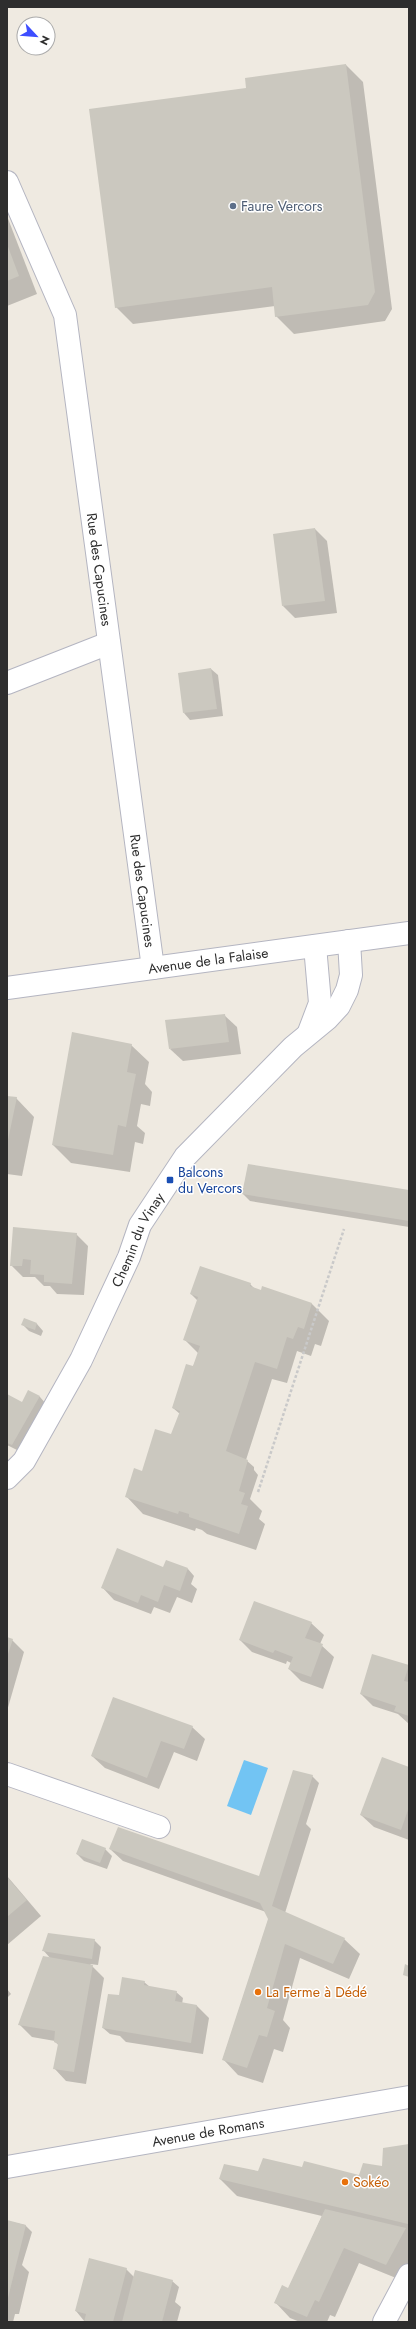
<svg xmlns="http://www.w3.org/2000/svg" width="416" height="2329" viewBox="0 0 416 2329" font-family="Jost,sans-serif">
<rect width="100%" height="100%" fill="#efeae1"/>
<!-- water -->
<polygon fill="#72c4f3" points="244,1760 268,1768 251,1815 227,1806"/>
<!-- shadow -->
<g fill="#0003">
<polygon points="346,65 363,82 392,309 385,321 294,334 276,316 275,306 133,324 116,307"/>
<polygon points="7,216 37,294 7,306"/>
<polygon points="315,529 327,541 337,613 295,618 283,606"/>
<polygon points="211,669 218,675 223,716 190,720 184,713"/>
<polygon points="224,1015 237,1027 241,1054 183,1061 170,1049"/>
<polygon points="131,1045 149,1062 145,1084 152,1092 150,1106 141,1104 137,1126 145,1133 143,1144 135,1142 130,1172 71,1163 53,1145"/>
<polygon points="7,1097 16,1098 34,1117 22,1176 7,1174"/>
<polygon points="409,1191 409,1227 250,1201 243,1194"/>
<polygon points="14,1228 76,1234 88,1246 84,1295 57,1294 50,1286 44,1286 35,1277 23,1277 11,1265"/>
<polygon points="250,1284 255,1289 262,1291 263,1288 312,1304 329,1321 321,1346 315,1344 311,1356 297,1351 287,1383 272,1379 246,1460 254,1467 254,1470 258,1475 250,1499 262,1511 259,1519 265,1524 256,1550 207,1534 202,1530 196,1528 195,1531 143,1514 126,1496 142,1472 172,1436 180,1414 173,1408 199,1354 185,1340 198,1301 191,1294"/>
<polygon points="37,1324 43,1331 41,1336 29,1331 23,1325"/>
<polygon points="29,1392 40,1397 46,1404 19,1451 7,1445 7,1395 22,1403"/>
<polygon points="188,1569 194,1576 191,1584 197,1589 192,1603 177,1597 170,1613 154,1607 151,1614 114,1600 102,1587"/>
<polygon points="311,1623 324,1635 320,1644 334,1657 323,1689 301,1681 289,1669 291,1663 287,1661 286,1664 252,1652 240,1640"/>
<polygon points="7,1638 12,1640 24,1652 7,1711"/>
<polygon points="408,1666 409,1666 409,1724 398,1714 373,1706 361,1694"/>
<polygon points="192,1727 205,1739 197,1761 174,1752 159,1789 105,1768 92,1756"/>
<polygon points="409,1768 409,1840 374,1827 361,1815"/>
<polygon points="312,1776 319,1783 306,1824 311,1829 285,1913 344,1939 360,1954 349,1979 300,1958 283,2020 290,2028 283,2052 274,2049 263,2083 238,2075 223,2059 269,1918 266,1912 123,1861 110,1849 260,1877"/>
<polygon points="105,1849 112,1856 107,1869 84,1861 77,1854"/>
<polygon points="7,1876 41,1916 7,1945"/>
<polygon points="94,1940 101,1947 98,1965 90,1964 104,1978 86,2084 66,2081 54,2068 59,2046 55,2041 32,2037 19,2024 51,1959 43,1950"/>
<polygon points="144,1982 150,1987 176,1992 183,1998 182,2004 197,2006 209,2018 203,2054 126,2042 120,2036 110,2034 103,2028 120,1997"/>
<polygon points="7,1989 11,1994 7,1998"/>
<polygon points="409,2145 409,2265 401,2280 359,2263 335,2317 330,2315 327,2322 300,2322 290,2318 275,2302 289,2289 322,2216 237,2196 220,2179 303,2168 360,2176 383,2167 384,2149"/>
<polygon points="7,2221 25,2225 32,2232 22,2265 29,2272 19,2314 15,2314 13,2322 7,2322"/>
<polygon points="126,2269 134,2277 172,2281 179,2287 175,2302 181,2307 177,2322 85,2322 76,2311"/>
</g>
<!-- building -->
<g fill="#cbc8bf">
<polygon points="346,64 375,292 368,305 275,317 272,287 115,308 89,109 246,88 245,78"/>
<polygon points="7,244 19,276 7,281"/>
<polygon points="315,528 325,601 282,606 273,534"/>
<polygon points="211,668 217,709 183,713 178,673"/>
<polygon points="225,1014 229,1042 169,1049 165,1020"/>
<polygon points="72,1032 132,1044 127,1072 136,1074 133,1089 126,1127 118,1125 113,1155 52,1145"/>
<polygon points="7,1096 17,1097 8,1140 7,1140"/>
<polygon points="248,1164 409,1190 409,1221 242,1194"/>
<polygon points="13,1227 77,1233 72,1284 44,1282 44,1275 30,1274 31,1260 23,1259 22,1266 10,1266"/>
<polygon points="200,1266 251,1283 250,1286 261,1290 262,1286 312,1303 304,1329 298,1327 293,1339 287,1337 277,1369 255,1362 226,1451 248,1460 239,1491 245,1493 241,1504 248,1506 239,1534 189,1517 189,1514 179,1511 178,1514 125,1497 134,1468 142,1471 155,1429 171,1434 180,1411 172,1408 186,1364 193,1366 200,1346 183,1340 198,1297 190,1294"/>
<polygon points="24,1318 37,1323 35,1330 21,1325"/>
<polygon points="28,1390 40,1396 12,1445 7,1443 7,1394 22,1402"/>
<polygon points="117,1548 163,1567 166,1560 188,1568 180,1591 164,1585 158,1602 141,1595 138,1603 101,1588"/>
<polygon points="254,1601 312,1622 305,1638 323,1644 311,1677 288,1669 293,1657 275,1650 273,1653 239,1640"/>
<polygon points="7,1637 13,1639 7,1657"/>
<polygon points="372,1654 409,1665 404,1681 409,1682 409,1716 394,1711 396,1706 360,1694"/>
<polygon points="113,1697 193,1726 184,1749 161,1741 147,1778 91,1756"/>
<polygon points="382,1757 409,1767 409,1807 401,1830 360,1815"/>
<polygon points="293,1770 313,1775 272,1906 345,1938 333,1964 285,1944 267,2008 275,2011 267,2037 259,2035 247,2068 222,2060 268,1919 260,1903 109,1849 118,1827 259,1876"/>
<polygon points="82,1839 106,1848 100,1863 76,1854"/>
<polygon points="7,1877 27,1900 7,1917"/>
<polygon points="48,1933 95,1939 92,1959 42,1951"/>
<polygon points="43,1956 93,1965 74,2072 53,2069 58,2044 54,2042 55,2031 18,2025"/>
<polygon points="405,1964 409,1966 409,1977 403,1975"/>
<polygon points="122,1977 145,1981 144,1985 177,1991 175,2001 197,2005 191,2043 102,2028 108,1994 119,1995"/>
<polygon points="409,2144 408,2224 219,2179 224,2164 258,2171 263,2158 302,2167 304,2161 359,2175 363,2163 382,2166 383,2148"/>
<polygon points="325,2209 406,2228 386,2265 344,2248 319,2302 315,2300 307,2317 274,2303 282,2285 288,2288"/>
<polygon points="7,2220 26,2225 8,2298 7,2298"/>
<polygon points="89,2258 127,2268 113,2322 84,2322 86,2314 75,2311"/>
<polygon points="135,2270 173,2280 162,2322 122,2322"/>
</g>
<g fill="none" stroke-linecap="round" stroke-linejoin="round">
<defs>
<g id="minor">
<path id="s1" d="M7 182 65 315 153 968"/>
<polyline points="7,683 109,643"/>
<path id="s2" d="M7 988 409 933"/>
<polyline points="309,1032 320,1003 315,946"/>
<path id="s3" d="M7 1478 24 1461 81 1360 129 1257 140 1225 185 1157 293 1047 327 1019 339 1006 347 990 351 975 349 941"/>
<polyline points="7,1774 159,1827"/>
<polyline points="384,2322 409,2275"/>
</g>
<g id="secondary">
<path id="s4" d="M7 2167 409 2097"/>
</g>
</defs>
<!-- minor casing -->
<use href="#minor" stroke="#b4b5c1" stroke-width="24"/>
<!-- secondary casing -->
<use href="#secondary" stroke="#b4b5c1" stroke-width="24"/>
<!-- path -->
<polyline stroke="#c9c9c9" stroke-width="2.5" stroke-dasharray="3 2" stroke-linecap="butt" points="258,1492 344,1229"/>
<!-- minor -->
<use href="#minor" stroke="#fff" stroke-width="22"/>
<!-- secondary -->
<use href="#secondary" stroke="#fff" stroke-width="22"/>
</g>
<!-- markers -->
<circle fill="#5c6f8a" stroke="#fff" stroke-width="1.5" cx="233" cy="206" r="4"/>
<rect fill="#1a4fb4" stroke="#fff" stroke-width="1.5" x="166" y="1176" width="8" height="8" rx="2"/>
<g fill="#e8710a" stroke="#fff" stroke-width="1.5">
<circle cx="258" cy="1992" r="4"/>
<circle cx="345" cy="2182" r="4"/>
</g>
<g text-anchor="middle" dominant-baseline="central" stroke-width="3" stroke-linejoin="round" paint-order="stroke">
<!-- service labels -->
<g font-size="14" fill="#4e5e75" stroke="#fff" text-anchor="start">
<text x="241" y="206">Faure Vercors</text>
</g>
<!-- street labels -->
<g font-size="14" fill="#2e2e2e" stroke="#fff">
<text stroke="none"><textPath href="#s1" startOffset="402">Rue des Capucines</textPath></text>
<text stroke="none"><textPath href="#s1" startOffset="726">Rue des Capucines</textPath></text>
<text stroke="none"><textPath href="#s2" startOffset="203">Avenue de la Falaise</textPath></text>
<text stroke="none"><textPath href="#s3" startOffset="273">Chemin du Vinay</textPath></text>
<text stroke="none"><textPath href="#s4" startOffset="204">Avenue de Romans</textPath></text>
</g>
<!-- transit labels -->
<g font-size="14" fill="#164399" stroke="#fff" text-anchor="start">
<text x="178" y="1172">Balcons<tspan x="178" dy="16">du Vercors</tspan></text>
</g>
<!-- food labels -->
<g font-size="14" fill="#c56008" stroke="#fff" text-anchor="start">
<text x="266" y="1992">La Ferme à Dédé</text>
<text x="353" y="2182">Sokéo</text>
</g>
</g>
<!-- border -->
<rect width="416" height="2329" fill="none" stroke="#2e2e2e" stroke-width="16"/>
<!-- north arrow -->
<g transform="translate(36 36) rotate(116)"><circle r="19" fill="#ffffff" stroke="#ababab"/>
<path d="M0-3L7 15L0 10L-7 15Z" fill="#3e4eff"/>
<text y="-6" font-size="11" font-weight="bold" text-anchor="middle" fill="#2e2e2e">N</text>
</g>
</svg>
